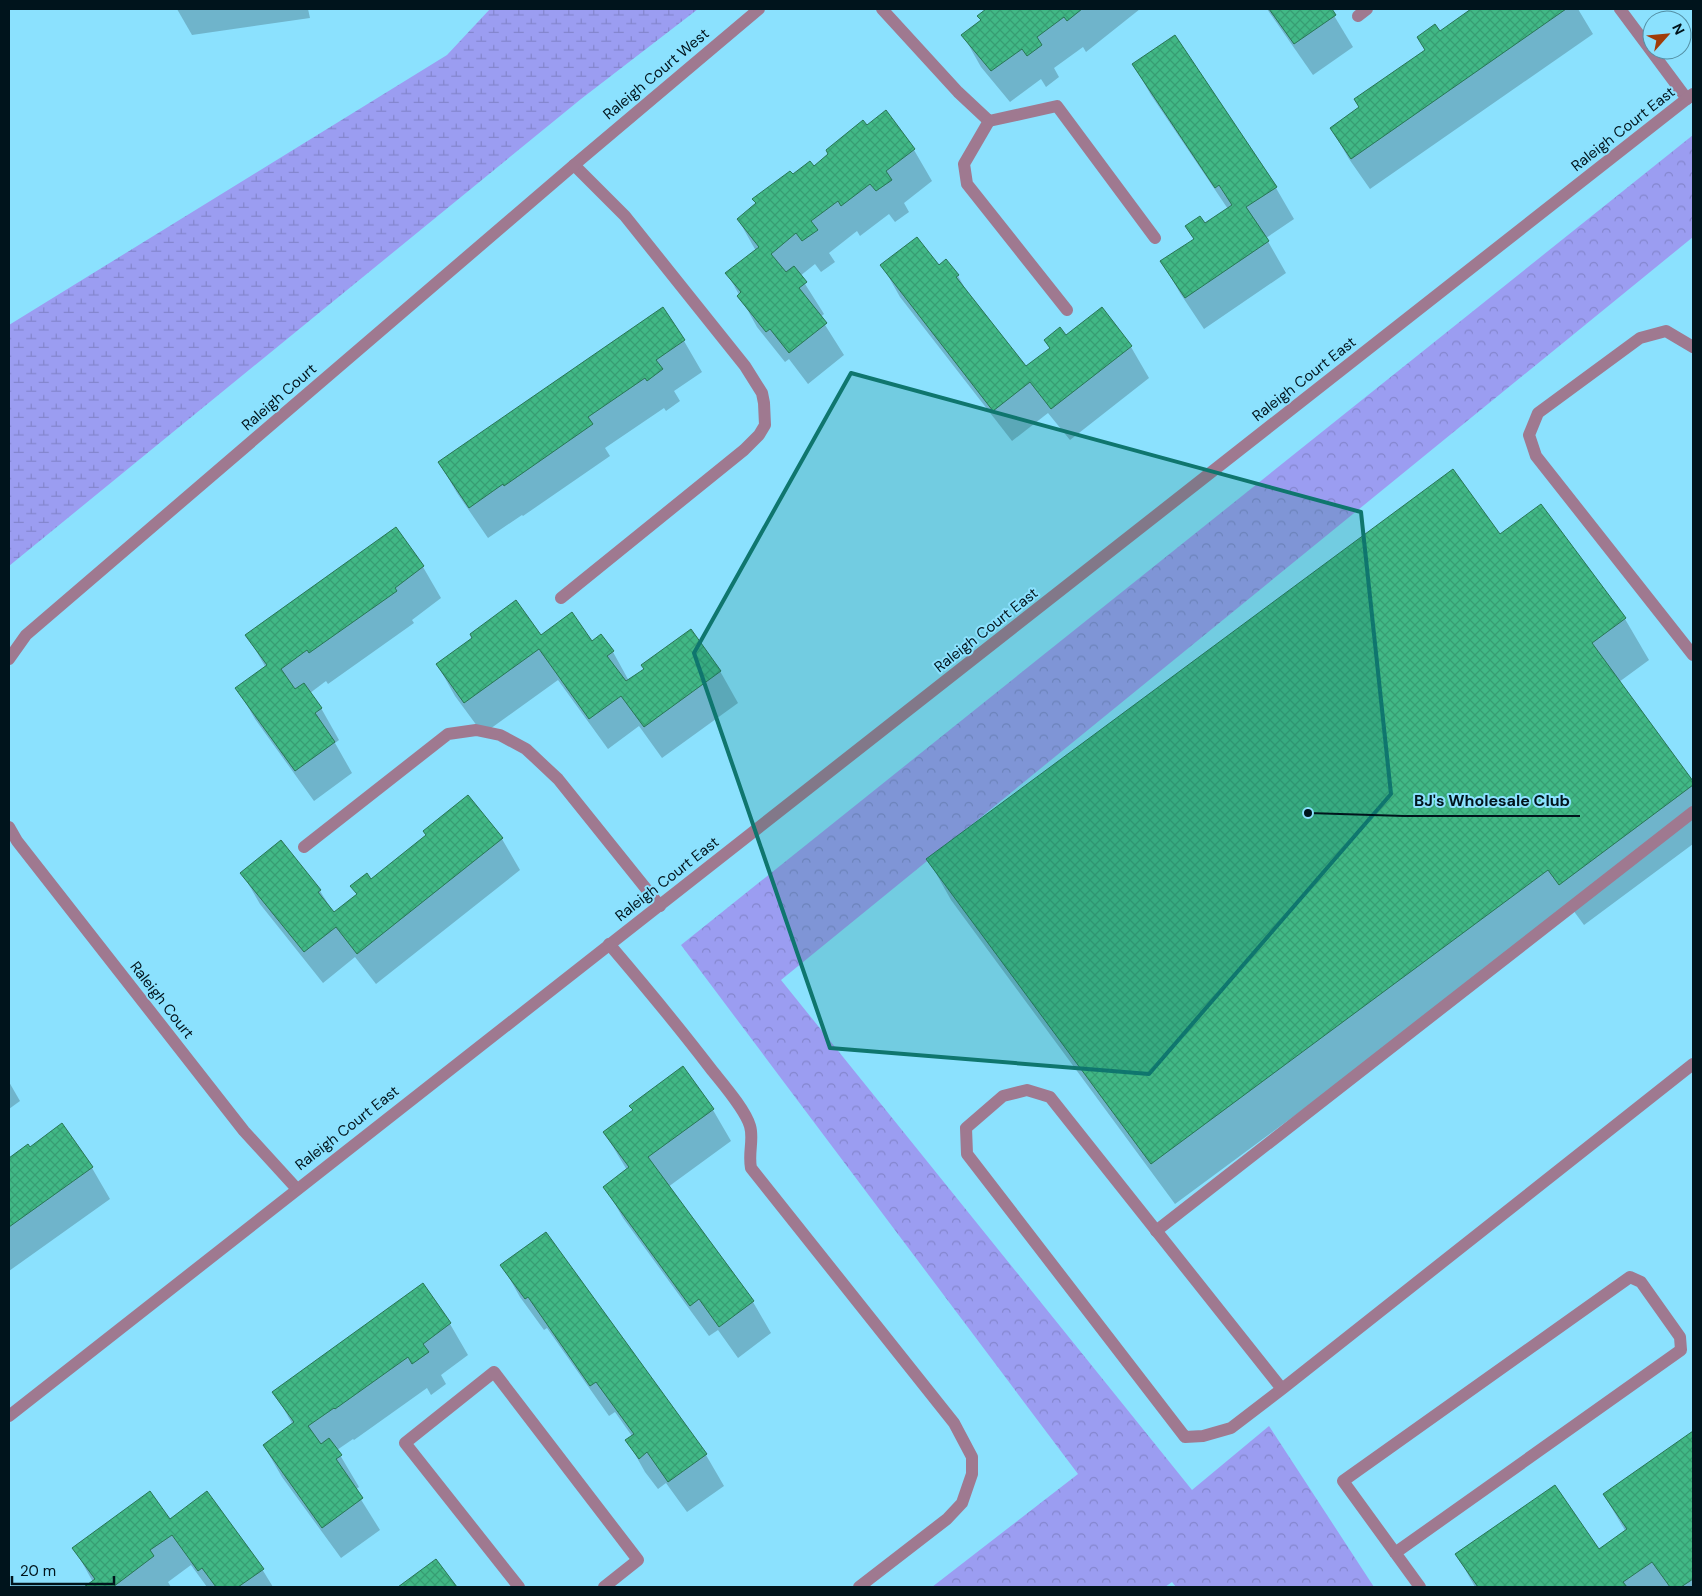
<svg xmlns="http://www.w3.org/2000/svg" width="1702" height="1596" viewBox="0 0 1702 1596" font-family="'DM Sans',sans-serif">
<defs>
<pattern id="forest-crowns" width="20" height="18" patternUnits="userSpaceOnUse" patternTransform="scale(1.25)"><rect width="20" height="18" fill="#9b9df1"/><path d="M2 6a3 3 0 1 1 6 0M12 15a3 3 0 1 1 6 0" fill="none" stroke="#8486ce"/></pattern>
<pattern id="wetland-marsh" width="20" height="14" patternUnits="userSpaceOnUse" patternTransform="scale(1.25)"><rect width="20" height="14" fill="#9b9df1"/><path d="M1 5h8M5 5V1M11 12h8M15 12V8" fill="none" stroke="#8486ce"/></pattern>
<pattern id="building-cross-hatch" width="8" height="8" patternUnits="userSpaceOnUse" patternTransform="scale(1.25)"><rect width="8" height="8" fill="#41b886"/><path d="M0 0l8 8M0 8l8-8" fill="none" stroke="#379d73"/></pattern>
</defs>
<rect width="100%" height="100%" fill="#8be1fe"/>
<!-- forest -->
<polygon fill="url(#forest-crowns)" points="1693,135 1693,237 781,980 1192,1490 1269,1426 1374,1587 1176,1587 1172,1582 1165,1587 932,1587 1078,1474 681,945"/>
<!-- wetland -->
<polygon fill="url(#wetland-marsh)" points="490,9 698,9 581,99 9,566 9,325 447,55"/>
<!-- shadow -->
<g fill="#0003">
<polygon points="177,9 308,9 310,18 192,35"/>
<polygon points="988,9 1140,9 1086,52 1083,47 1054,68 1059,77 1046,87 1041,79 1010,102 981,67 963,35 982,21 979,16"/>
<polygon points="1267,9 1330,9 1353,47 1313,75"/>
<polygon points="1474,9 1578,9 1593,34 1370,189 1349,159 1331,128 1360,108 1426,50 1439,33"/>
<polygon points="1133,64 1276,188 1294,219 1266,238 1286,273 1204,329 1180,293 1162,262 1195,240 1187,227 1205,225 1228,209 1151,95"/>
<polygon points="867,127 914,150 932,181 904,203 909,212 895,222 889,214 860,236 857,231 829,253 835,262 821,272 815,264 800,276 824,314 820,317 844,355 808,384 789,359 785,362 757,327 727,273 756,251 738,219 757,204 754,200 792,176 814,168"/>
<polygon points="882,265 939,266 958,276 970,297 1026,368 1050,349 1045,340 1065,337 1131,347 1149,378 1070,440 1048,413 1012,441 900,297"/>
<polygon points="663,309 684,341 702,372 674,391 680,401 666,411 664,408 605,448 610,456 523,516 522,515 488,538 457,493 439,462"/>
<polygon points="1541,506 1625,619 1649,660 1619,682 1693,783 1693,844 1584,925 1573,910 1175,1204 951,900 928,859 1500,536"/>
<polygon points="396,529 423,567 441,598 412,620 414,623 328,684 326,681 310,693 321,708 339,740 335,743 352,773 314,801 255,719 237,688 266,668 247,635"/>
<polygon points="601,635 613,652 629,681 720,671 738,703 662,758 639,726 608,749 558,680 483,734 455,696 437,664 541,637 592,642"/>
<polygon points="468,797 502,839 520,870 376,984 355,957 323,983 260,904 242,873 320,891 334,913 357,895 352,886 371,881 427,836"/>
<polygon points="9,1082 20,1101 9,1109"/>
<polygon points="631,1106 713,1110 731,1141 668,1187 753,1302 771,1333 738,1358 718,1330 709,1336 623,1218 605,1187 627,1170 604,1132 634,1111"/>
<polygon points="28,1146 29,1149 92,1168 110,1199 9,1271 9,1160"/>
<polygon points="502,1265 706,1455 724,1486 687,1512 666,1483 658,1489 645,1472 627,1440 632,1436 615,1412 609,1416 547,1328 544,1330 520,1297"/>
<polygon points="423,1285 450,1324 468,1355 441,1375 446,1384 431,1395 427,1388 354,1440 353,1439 337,1450 359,1487 355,1490 380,1530 341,1558 282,1477 264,1446 293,1425 274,1392"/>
<polygon points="1693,1433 1693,1587 1475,1587 1457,1555 1598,1551 1626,1532 1604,1495"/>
<polygon points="169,1520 262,1569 273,1587 207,1587 191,1565 168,1582 171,1587 86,1587 93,1582 74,1548"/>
<polygon points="436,1561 456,1587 400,1587"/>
</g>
<!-- building -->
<g fill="url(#building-cross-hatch)" stroke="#297655">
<polygon points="986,9 1082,9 1067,21 1064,17 1037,37 1042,45 1027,56 1022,49 991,71 961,35 981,20 977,16"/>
<polygon points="1269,9 1332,9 1336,15 1294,44"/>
<polygon points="1471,9 1566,9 1351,159 1330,128 1359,107 1354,99 1425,50 1417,37 1435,24 1440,31"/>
<polygon points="1175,35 1277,187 1246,207 1269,241 1185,298 1160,261 1194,239 1185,226 1200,216 1205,223 1232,205 1219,185 1215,188 1132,64"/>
<polygon points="886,110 915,149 886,171 892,180 876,191 870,184 841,206 838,201 811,221 818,230 802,241 796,233 771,254 786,272 794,266 807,282 799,288 827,323 789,353 770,329 766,332 737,296 741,292 725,273 759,247 737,219 756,203 752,199 790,171 793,174 810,161 814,166 828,154 826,150 863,120 867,125"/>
<polygon points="917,237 939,265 946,259 959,275 956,277 1026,366 1050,348 1044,340 1060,327 1066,335 1102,307 1132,346 1051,409 1030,382 993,411 880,265"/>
<polygon points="663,307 685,340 656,360 663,369 647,381 645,378 588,417 593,424 504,486 503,484 469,508 438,462"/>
<polygon points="1453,469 1500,534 1541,504 1626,618 1592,643 1693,781 1693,785 1559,885 1548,870 1151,1164 926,859"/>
<polygon points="396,527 424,566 395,588 397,591 309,653 307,650 281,669 295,689 304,683 322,708 315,713 335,742 295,771 235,688 267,665 245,635"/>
<polygon points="516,600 541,635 572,612 592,641 601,634 614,651 607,656 626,681 644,669 641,665 691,629 721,671 644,727 621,696 589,719 539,649 464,703 436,664 472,638 470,634"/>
<polygon points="468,795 503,838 357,954 336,927 304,952 240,873 281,840 321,890 318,892 334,912 357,894 350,886 367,873 371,879 426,835 423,831"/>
<polygon points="683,1066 714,1109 648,1157 754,1301 719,1327 699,1299 690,1306 603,1187 629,1167 603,1132 633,1110 629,1106"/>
<polygon points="62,1123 93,1167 9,1227 9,1158 28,1144 30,1147"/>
<polygon points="546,1232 707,1454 668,1482 647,1452 639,1459 625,1440 634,1434 596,1382 590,1386 528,1297 525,1299 500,1265"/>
<polygon points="423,1283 451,1323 423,1344 429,1352 412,1364 408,1357 335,1409 334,1408 308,1426 321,1444 329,1438 342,1455 336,1459 363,1498 322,1528 263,1445 294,1422 272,1392"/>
<polygon points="1693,1431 1693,1579 1681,1587 1670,1587 1652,1562 1623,1582 1627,1587 1478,1587 1455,1554 1555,1485 1599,1549 1627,1529 1603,1494"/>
<polygon points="150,1491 170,1519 207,1491 264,1569 238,1587 216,1587 202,1568 198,1571 172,1535 150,1550 154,1556 113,1587 84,1587 95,1579 72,1548"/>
<polygon points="436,1559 457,1587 398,1587"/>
</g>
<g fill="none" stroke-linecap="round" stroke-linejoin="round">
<!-- lane -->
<g stroke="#9f7990" stroke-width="12">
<polyline points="1693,347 1666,331 1640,338 1538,413 1529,435 1536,456 1693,655"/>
<polyline points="1156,1231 1693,812"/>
<polyline points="1282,1389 1050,1097 1027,1090 1003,1096 966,1128 967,1154 1185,1437 1203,1436 1231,1428 1282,1389 1693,1064"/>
<polyline points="1395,1553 1681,1350 1680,1337 1641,1282 1630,1277 1343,1481 1420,1587"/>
</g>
<!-- street -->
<g stroke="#9f7990" stroke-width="12">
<polyline points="882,9 958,92 989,121 1057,106 1155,238"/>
<polyline points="1620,9 1687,99"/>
<polyline points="1358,16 1367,9"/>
<polyline points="989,121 964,164 967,184 1067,310"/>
<polyline points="561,598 744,450 759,435 765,425 764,403 762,393 745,366 625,216 574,165"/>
<polyline points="9,659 26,635 574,165 759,9"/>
<polyline points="9,827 17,841 244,1131 297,1189"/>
<polyline points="304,847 448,734 476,730 500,735 526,749 558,779 660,906"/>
<path d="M609 944C644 985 678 1026 711 1069 722 1083 745 1109 750 1126 754 1139 748 1153 751 1168L954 1423 972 1457V1474L962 1503 947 1519 859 1587"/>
<polyline points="9,1416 1693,94"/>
<polyline points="519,1587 405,1443 494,1372 638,1560 604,1587"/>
</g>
</g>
<!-- marked area -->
<path fill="#0f766e" fill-opacity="0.2" stroke="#0f766e" stroke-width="4" stroke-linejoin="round" d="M851 373 1361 512 1391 794 1149 1074 830 1048 694 653Z"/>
<g text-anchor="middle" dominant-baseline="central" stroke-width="4" stroke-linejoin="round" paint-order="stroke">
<!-- street labels -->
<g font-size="15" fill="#00141c" stroke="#8be1fe">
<text transform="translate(656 74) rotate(-40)">Raleigh Court West</text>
<text transform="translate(1623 129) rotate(-38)">Raleigh Court East</text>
<text transform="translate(1304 379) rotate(-38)">Raleigh Court East</text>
<text transform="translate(279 397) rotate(-41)">Raleigh Court</text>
<text transform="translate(986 630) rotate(-38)">Raleigh Court East</text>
<text transform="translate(667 879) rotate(-38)">Raleigh Court East</text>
<text transform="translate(162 1000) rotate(52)">Raleigh Court</text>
<text transform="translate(347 1128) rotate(-38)">Raleigh Court East</text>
</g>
</g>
<!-- callouts -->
<path fill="none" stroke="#00141c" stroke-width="2" d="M1308 813L1404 816H1580"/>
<circle fill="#00141c" stroke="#8be1fe" stroke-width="2" cx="1308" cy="813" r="5"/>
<g font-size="16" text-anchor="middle" font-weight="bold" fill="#00141c" stroke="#8be1fe" stroke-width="4" stroke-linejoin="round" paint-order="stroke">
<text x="1492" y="806">BJ's Wholesale Club</text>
</g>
<!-- border -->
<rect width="1702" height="1596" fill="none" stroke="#00141c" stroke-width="20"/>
<!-- north arrow -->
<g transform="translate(1667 35) rotate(63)"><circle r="24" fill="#8be1fe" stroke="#538fa4"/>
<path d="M0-4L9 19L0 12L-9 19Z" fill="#a13c09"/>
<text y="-8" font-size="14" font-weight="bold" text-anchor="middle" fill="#00141c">N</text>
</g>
<!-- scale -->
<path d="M12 1576v8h102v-8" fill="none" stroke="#00141c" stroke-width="2.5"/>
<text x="20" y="1576" font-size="15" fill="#00141c" stroke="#8be1fe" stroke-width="4" paint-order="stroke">20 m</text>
</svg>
